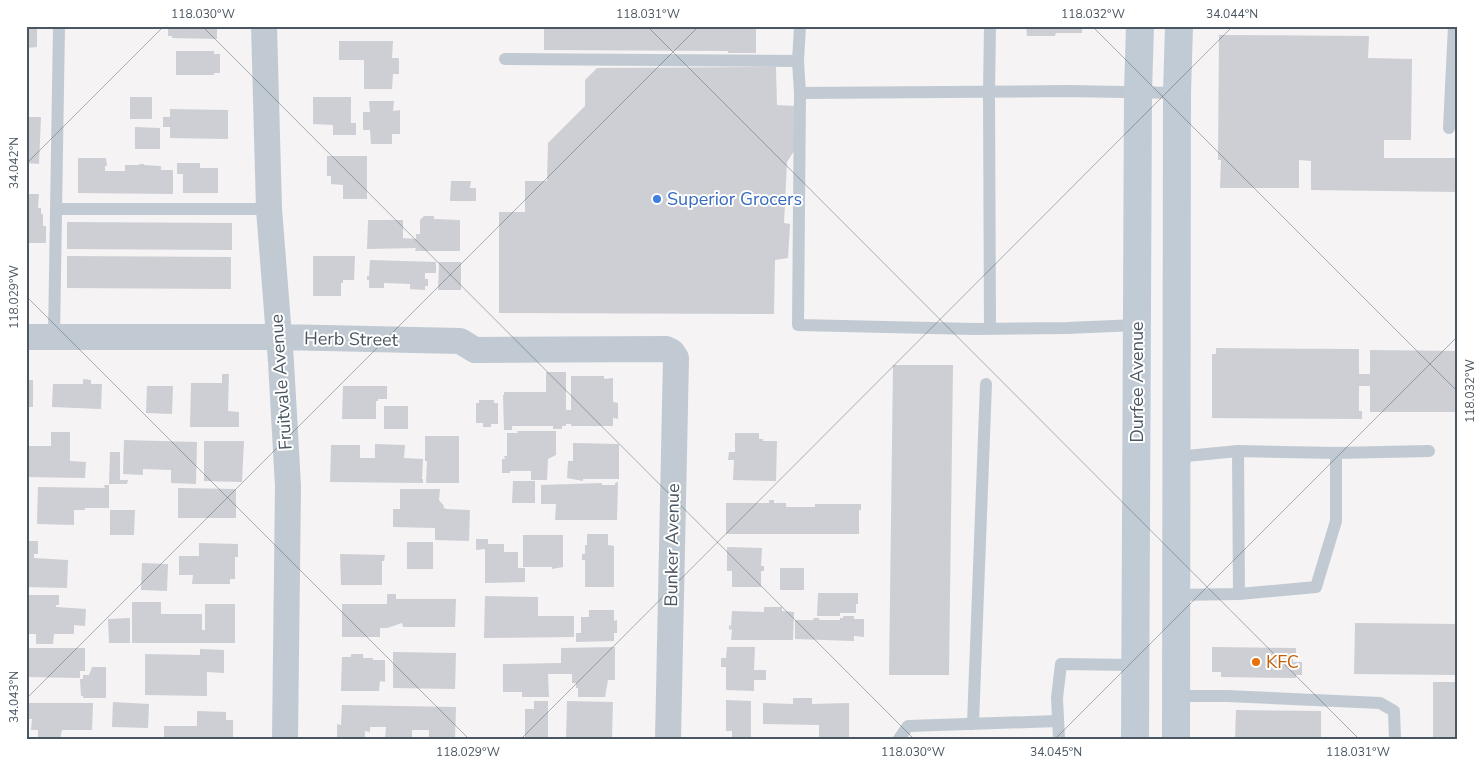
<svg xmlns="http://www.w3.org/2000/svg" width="1484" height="765" font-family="'Nunito Sans',sans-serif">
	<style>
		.building { fill: #cdcfd5 }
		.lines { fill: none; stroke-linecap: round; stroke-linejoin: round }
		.lane { stroke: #c1cad2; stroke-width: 12 }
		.street { stroke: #c1cad2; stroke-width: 26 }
		.secondary { stroke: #c1cbd6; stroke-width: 28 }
		.ticks { fill: none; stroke: #4a5661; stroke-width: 1; stroke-opacity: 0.45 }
		.shop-dot { fill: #3f7fe0; stroke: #fff; stroke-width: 2 }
		.food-dot { fill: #e8710a; stroke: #fff; stroke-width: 2 }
		.labels { text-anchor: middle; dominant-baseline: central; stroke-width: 4; stroke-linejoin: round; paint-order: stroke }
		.shop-label { font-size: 18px; fill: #366cbe; stroke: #fff; text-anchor: start }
		.street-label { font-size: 18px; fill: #4a5661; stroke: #fff }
		.food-label { font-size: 18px; fill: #c56008; stroke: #fff; text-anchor: start }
		.neatline { fill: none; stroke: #4a5661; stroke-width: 2 }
		.ticks-label { font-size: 12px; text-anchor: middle; fill: #4a5661 }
	</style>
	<rect width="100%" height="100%" fill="#f5f3f3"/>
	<!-- building -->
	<path class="building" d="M26,26H37V47L26,48Z
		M168,26H217V39L172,38V36H168Z
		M544,26H756V53H728V51L544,50Z
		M1026,26H1082V33H1056L1055,36H1027Z
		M1219,35L1369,36L1368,58L1412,59L1411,140H1384V158H1458V192L1311,190V161L1299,160V188H1220L1221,160H1218Z
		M339,41H393L392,58H399V74H393L392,89H364V60H339Z
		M176,51H214V54H220V73H214V75H176Z
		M776,67L777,105L796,106L798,145L787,162L784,223L790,224L788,258L775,260L774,314L499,313V212H525V181H547L548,143L585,106V80L597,68Z
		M130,97H152V119H130Z
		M313,97H351V123H356V135H333V125L313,124Z
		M369,101H394L393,111L400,110V134H392V144H371L370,130H363V112H370Z
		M170,109L228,110V139L170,138V127H163V117H170Z
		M26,117H41L39,164L26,163Z
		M135,127L160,128V149H135Z
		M327,156H367V199H343V185L331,184V176H327Z
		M78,158H106L107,166H105V171H125V165H139V164H144V165L161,166V170H173V194L78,193Z
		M177,163H200V168H218V193H183V174H177Z
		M451,181H471L470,188H476V201H450Z
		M26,194H39L38,208H41V214H43V226H46V243H26Z
		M424,216H434V219L460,220V251H415L416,248L367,249L368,220H403V238L416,239V234H420V220Z
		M67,222L232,223V250L67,249Z
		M67,256L231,257V289L67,288Z
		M313,256H355L354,280H343V283H341V296H313Z
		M370,260L436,262V273H425V279H428V286H425V290L410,289V284L384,283V288H369V280H367V276H369Z
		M439,262H461V290H438Z
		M1216,348L1359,349V374H1370V350L1458,351V412H1370V386H1359V411H1362V419L1212,418V354H1216Z
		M893,365H953L949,675H889Z
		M546,372H566V410H571V376H604V379L613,378V402L618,403V419L613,418V426H571V424H566V426H562V429H553V426H512V430H504L503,395H504V392H546Z
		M222,374H229L228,411L239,412V427H190L191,383H222Z
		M83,379L91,380V384H102L101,409L52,407L53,384H83Z
		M26,380H33V407H26Z
		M147,386H173L172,414L146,413Z
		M343,386H387V399H378V401H376V419H342Z
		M479,400H494V403H498V424H491V427H483V423H476V403H479Z
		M384,406H408V429H384Z
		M517,431H556V455L548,459L547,480H531V471H510V473H502V459H505L504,456H507V433H518Z
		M51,432H70V461L86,462L85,478L26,477L27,446H51Z
		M735,433H759V439H763V441H777L776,481L733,480L734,460H728L729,452H735Z
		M425,436H459V483H426L427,461H425Z
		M124,440L197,442L196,484L171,483V470L143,469V475L123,474Z
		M204,441H244L242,482L204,481Z
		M573,443L619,444V479H583V481L567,478L568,461H573Z
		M375,444L405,445L404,458L423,459L422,479H423V483L330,482L331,445H360V458H375Z
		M110,452H120V480H128L127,484H109Z
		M513,481H535V503H512Z
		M618,482L617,520H555L556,504H541V485L602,483V485H615V483Z
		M104,485H109V508H85V510H74V525L37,524L38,487L105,488Z
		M178,488L236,489V518H178Z
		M400,489H440L439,500L444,506L443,507L446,509L470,510L469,541L435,540V528L393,527V509H400Z
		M769,500H774V503H786V507H815V504H861V510H859V534H726V503H769Z
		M110,510H135L134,535H110Z
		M587,534H608V545L614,546V587H585V560H582V554H585V545H587Z
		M523,535H563V567L552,569V567H523Z
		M476,539H488V544H504V552H518V568H525V582L485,583V549L476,550Z
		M26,541H38V554H34V558L68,560L67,588L26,587Z
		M407,542H433V569H407Z
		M199,543L238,544V557H235V579H230V584H192L193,575H179V556H199Z
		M727,547L762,548L761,566H764V571H761V587H732V571H727Z
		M340,554L385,555L384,561H382V585H341Z
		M142,563L168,564L167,591L141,590Z
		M780,568H804V590H780Z
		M818,593H858V604H856V613H840V616H817Z
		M387,594H396V599H456L455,627H403L402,623L387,628H380V637H342V604H387Z
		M26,595H59V605H56V607L86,609L85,626L74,625V634H54L53,644H36V634H26Z
		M485,596L538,597V616H574V637L484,638Z
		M132,602H161V614H202V630H205V604H235V643H132Z
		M764,607H782V611L794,612L793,640H731L732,629L729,630V625L731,626L732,611L764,612Z
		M589,610H614V621L617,620V633H614V641L576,642V633H581V617H589Z
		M843,616H854V619H864V637L854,636V641L795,639V620H813L814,618H819V620H840V618H843Z
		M130,618V643H109L108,619Z
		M1355,623L1458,624V675L1354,674Z
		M615,647V680H608L605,697H578V688H576V683H572V674H548L549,697H522V692H503V664L561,663V648Z
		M727,647H755L754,670H766V680H754V691L726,690V667H721V658H726Z
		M1212,647L1296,648V654H1293V662H1302V675H1296V678L1221,677V672H1212Z
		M26,648H85V671H80V678L28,677Z
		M200,649L224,650V673L207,672V696L145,695V654L200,655Z
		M393,652L456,653L455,689L393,688Z
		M351,654H363V658H373V660H385V682L380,681L379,691H341L342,657H351Z
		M92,667H106V698H83V696H81L80,679H83V675H89Z
		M1433,682H1458V739H1433Z
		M793,698H812V704L849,703V739H819V725L763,724V703L793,704Z
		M726,700L751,701V739H732V731H726Z
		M534,701H548V738L525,737V709H534Z
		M567,701L613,702L612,739H566Z
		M113,702L149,704L148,728L112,727Z
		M26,703H93L92,730H62L60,739H38V730H31L32,719H26Z
		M342,705L456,707L455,739H429V730H412V739H385L386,727H370V732L365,731V739H337V724L341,725Z
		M1236,710L1321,711V739H1235Z
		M197,711L226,712V720H233V739H164V726H197Z"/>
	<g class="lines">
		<!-- lane -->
		<path class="lane" d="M800,26L798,61L800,93L798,325L975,329L1067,328L1137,325
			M505,59L798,61
			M800,93L1069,91L1177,93
			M1449,128L1454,26
			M56,209H269
			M990,329L989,92L990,26
			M54,337L59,26
			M1238,451L1239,594
			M1176,457L1238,451L1336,453L1429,451
			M1175,595L1239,594L1316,587L1336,521V453
			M1176,696H1227L1380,703L1394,711L1395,739
			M973,724L986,384
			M899,739L908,726L1058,721
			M1059,739L1057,698L1061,664L1135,665"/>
		<!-- street -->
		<path class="street" d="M264,26L269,209L281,362L288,486L285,739
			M26,337H279L460,341L475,350L666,349L672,352L676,358L668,739"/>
		<!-- secondary -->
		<path class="secondary" d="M1135,739L1138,92L1140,26
			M1176,739L1177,93L1179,26"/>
	</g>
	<!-- ticks -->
	<path class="ticks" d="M202,26L914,739M647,26L1359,739M1092,26L1458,392M26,164L164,26M26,296L469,739M26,699L699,26M521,739L1233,26M1055,739L1458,336"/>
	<!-- markers -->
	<circle class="shop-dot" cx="657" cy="199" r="5"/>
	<circle class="food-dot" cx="1256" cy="662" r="5"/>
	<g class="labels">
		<!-- shop labels -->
		<g class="shop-label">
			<text x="667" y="199">Superior Grocers</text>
		</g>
		<!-- street labels -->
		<g class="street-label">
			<text transform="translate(351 339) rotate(1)">Herb Street</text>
			<text transform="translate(281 382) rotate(-94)">Fruitvale Avenue</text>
			<text transform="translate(1137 382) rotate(-90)">Durfee Avenue</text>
			<text transform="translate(672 545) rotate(-89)">Bunker Avenue</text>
		</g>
		<!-- food labels -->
		<g class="food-label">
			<text x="1266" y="662">KFC</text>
		</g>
	</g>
	<!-- border -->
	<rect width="1484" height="765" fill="none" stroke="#ffffff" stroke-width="55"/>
	<rect x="28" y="28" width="1428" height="710" class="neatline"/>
	<g class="ticks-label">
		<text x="203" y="18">118.030°W</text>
		<text x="648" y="18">118.031°W</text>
		<text x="1093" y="18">118.032°W</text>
		<text x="1232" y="18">34.044°N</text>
		<text transform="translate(14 163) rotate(-90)" y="4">34.042°N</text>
		<text transform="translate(14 297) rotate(-90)" y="4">118.029°W</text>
		<text transform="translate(1470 391) rotate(-90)" y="4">118.032°W</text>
		<text transform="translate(14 697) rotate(-90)" y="4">34.043°N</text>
		<text x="468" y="756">118.029°W</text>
		<text x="913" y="756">118.030°W</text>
		<text x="1056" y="756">34.045°N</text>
		<text x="1358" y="756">118.031°W</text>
	</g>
</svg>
